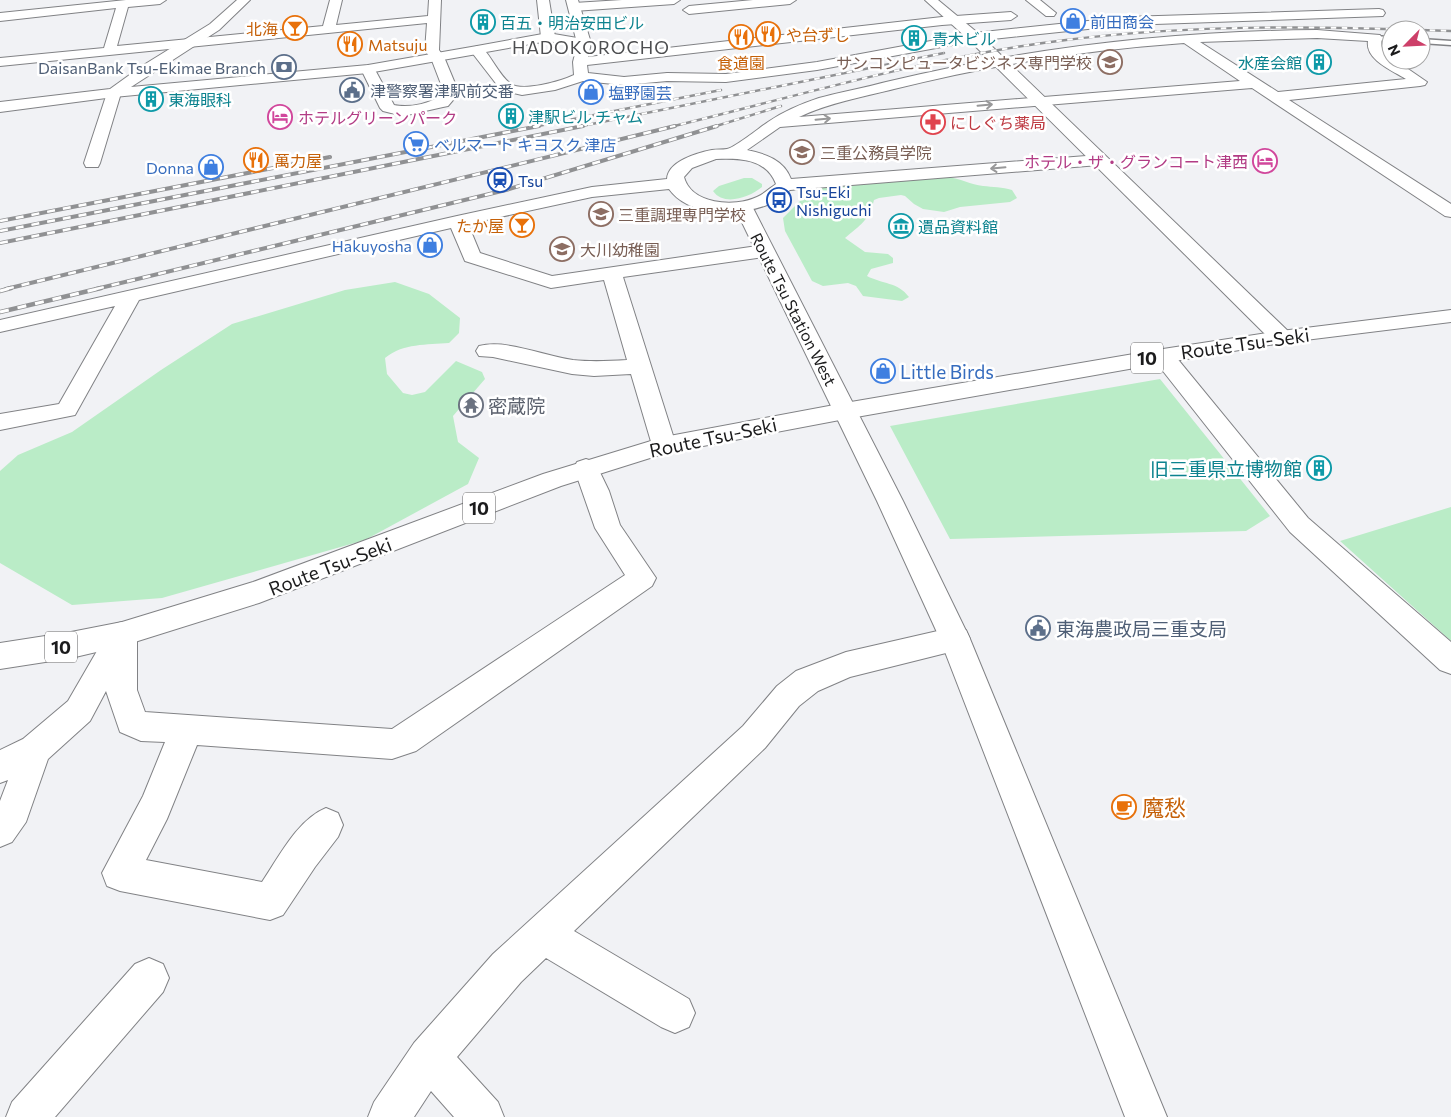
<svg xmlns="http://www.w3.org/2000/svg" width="1451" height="1117" font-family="Commissioner,'Noto Sans JP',sans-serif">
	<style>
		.green { fill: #baecc7 }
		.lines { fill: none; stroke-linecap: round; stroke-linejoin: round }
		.lane-casing { stroke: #818285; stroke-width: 3 }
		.street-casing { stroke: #818285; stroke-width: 2 }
		.secondary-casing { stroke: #818285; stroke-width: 2 }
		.primary-casing { stroke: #818285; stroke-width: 2 }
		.lane { fill: #fff; fill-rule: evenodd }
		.street { fill: #fff; fill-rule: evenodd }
		.secondary { fill: #fff; fill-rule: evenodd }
		.primary { fill: #fff; fill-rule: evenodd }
		.rail-far2-casing { stroke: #909193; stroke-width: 2.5 }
		.rail-far1-casing { stroke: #909193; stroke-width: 4 }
		.rail-casing { stroke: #909193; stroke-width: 4.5 }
		.rail-far2 { stroke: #fff; stroke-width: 2; stroke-dasharray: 5.5; stroke-linecap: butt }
		.rail-far1 { stroke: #fff; stroke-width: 2.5; stroke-dasharray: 8; stroke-linecap: butt }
		.rail { stroke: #fff; stroke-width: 3; stroke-dasharray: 9; stroke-linecap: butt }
		.oneway { stroke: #989899 }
		.labels { text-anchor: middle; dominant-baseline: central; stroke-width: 5; stroke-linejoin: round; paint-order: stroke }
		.far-shop-label { font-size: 16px; fill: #366cbe; stroke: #fff; text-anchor: start }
		.far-culture-label { font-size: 16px; fill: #0d838f; stroke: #fff; text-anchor: start }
		.far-food-label { font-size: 16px; fill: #c56008; stroke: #fff; text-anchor: start }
		.far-education-label { font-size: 16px; fill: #785e54; stroke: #fff; text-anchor: start }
		.far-service-label { font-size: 16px; fill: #4e5e75; stroke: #fff; text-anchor: end }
		.far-hotel-label { font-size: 16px; fill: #b23c85; stroke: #fff; text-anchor: start }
		.far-health-label { font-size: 16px; fill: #be3a42; stroke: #fff; text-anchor: start }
		.far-transit-label { font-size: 16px; fill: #164399; stroke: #fff; text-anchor: start }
		.far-street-label { font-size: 16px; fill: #1b1b1c; stroke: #fff }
		.far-quarter-label { font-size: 18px; letter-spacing: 1px; fill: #4d4e50; stroke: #fff }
		.shield { fill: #fff; stroke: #5f5f60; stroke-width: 1 }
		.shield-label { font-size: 18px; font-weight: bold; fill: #1b1b1c }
		.street-label { font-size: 19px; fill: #1b1b1c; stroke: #fff }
		.shop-label { font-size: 19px; fill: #366cbe; stroke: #fff; text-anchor: start }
		.worship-label { font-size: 19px; fill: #5b616d; stroke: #fff; text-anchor: start }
		.culture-label { font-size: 19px; fill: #0d838f; stroke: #fff; text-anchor: end }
		.service-label { font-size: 19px; fill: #4e5e75; stroke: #fff; text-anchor: start }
		.near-food-label { font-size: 22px; fill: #c56008; stroke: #fff; text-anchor: start }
	</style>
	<rect width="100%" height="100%" fill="#f1f2f5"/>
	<!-- green -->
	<path class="green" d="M947,177C960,178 971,185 983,186C993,187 1002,187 1012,190L1017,198L1010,202L960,207L944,212L923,209L914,204L905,196L901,195L879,198L874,200C869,221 860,225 845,238L865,252L888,254L893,258V263L871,269L867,276C882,284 898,282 909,297L902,301L863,296L856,286L848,283L823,286L812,281L785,231L783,218L812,189Z
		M744,178H752L762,184V187C750,197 724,207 713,191L719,186Z
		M395,282L429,294L460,318L459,333L449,343C427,345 403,343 385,358L387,374L403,393L412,395L425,392L456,361L482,372L485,379L453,416L458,442L479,458L468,484L365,540L162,598L72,605L0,563V471L18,455L72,432L161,370L232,324L345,290Z
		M1160,379L1270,516L1246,531L950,539L890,426Z
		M1451,507V641L1340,541Z"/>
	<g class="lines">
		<defs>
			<path id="lane" d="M1372,36L1391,37V41L1372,40Z
				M1421,39L1451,41V45L1421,43Z"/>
			<path id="street" d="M126,0H166L160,4L128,7L117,46L323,26L330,0H342L336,25L428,16L429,0H441L439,50L444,57L459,93L448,106L443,107L403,116L383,111L380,108L361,69L368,65L373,66L394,105C409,108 434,104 444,92L431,58L425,51L427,23L0,66V58L104,48L116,8L0,21V13Z
				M622,0H680L674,4L574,11L568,7L574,3Z
				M753,0H796L790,4L689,14L683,10L689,6Z
				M1026,0H1040L1056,13L1054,16H1046Z
				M1379,9L1383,10L1385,13L1383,16L1126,25L974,41L817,70L726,82L667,81L624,85L583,81L555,90L522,95L501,90L470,50L477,46L548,33L589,40L591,43L588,57L942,17L1011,12L1017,16L1011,20L942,25L587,65L588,73L624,77L667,73L726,74L817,62L974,33L1126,17ZM548,41L577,46L573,62L574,75C562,81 523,92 511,84C501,77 494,62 486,52Z
				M1317,30L1380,35L1382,38C1380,47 1383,53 1391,58V60H1395L1427,82L1425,85L1420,86L1289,100L1451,204V217L1445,216L1252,88L780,127L747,150C766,154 784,160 791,179L1099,155L1105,157L1107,160L1105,163L1099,165L790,190C783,195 775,202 767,205C738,216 689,217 669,189L592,197L468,224L480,253L552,276L764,245L771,247L774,251L771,255L764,257L623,277L676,445L673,451L664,453L655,451L652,445L631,374L594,376L572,374L493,357L479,356L476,351L479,346C507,339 544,356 573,360C592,362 609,361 627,360L604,280L551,288L465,261L451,228L139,300L75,415L0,430V414L59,404L115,306L0,332V320L457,216L592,187L667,179C668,161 697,153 712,150C717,149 722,150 727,149C736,147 759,128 768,122C784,111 801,104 819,98C841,92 864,88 886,82C1027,48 1172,31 1317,30ZM1317,38L1368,41C1365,60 1393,71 1406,79L1278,92L1200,42ZM1184,43L1240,81L799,117C829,103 862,97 894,89C989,65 1086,50 1184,43ZM716,159C739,158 766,158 776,184C770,188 764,194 757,197C734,208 691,204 684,177L692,168Z
				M114,89L119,90L121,93L100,163L98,167H86L84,163L107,93L109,90Z
				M1163,349L1171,351L1308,518L1451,642V674L1440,670L1290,532L1155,361L1152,356L1155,351Z
				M586,459L595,462L609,491L620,525L656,578L652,586L416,751L392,759L197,745L167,819L146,860L262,882C279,857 297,820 326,808L338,813L343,825L338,837L315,867L283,915L270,920L120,891L107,886L102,873L143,796L165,742L141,741L120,732L106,691L90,721L48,759L26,822L12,842L0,847V801L8,780L0,783V750L23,739L68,701L112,625L122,622L132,625L137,634V690L145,712L392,729L625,575L595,528L574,468L577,462Z
				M955,627L966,630L970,639L966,648L850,677L818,691L799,706L765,748L574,931L689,999L695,1013L689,1027L675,1033L661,1027L546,958L521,982L457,1057L498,1102L504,1117H454L431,1091L414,1117H368L374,1102L414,1043L493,954L743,726L777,686L796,671L846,652Z
				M149,958L163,964L169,978L163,992L55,1117H6L12,1102L135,964Z"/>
			<path id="secondary" d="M237,0H250L219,30L131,87L368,65L477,46L484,50L477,54L368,73L114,97L0,112V102L110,89L142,66L210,24Z
				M925,0H938L979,34L1289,332L1292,337L1289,342L1281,343L1273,342L969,40Z
				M744,203L750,204L753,208L903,501L970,639L1167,1117H1125L940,639L877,501L735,208L738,204Z"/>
			<path id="primary" d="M537,0H549L555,37L553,40L548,41L541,37Z
				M566,0H578L591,43L589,46H579L577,43Z
				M1451,310V322L1281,343L1163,363L845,419L666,453L561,486L259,603L122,646L71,658L0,669V643L71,632L122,622L253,582L543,474L664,437L845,403L1163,349L1281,331Z"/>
		</defs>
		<!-- lane casing -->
		<use href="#lane" class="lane-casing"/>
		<!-- street casing -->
		<use href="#street" class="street-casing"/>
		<!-- secondary casing -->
		<use href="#secondary" class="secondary-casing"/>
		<!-- primary casing -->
		<use href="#primary" class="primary-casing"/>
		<!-- lane -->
		<use href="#lane" class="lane"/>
		<!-- street -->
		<use href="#street" class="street"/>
		<!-- secondary -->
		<use href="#secondary" class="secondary"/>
		<!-- primary -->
		<use href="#primary" class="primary"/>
		<defs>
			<path id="rail-far2" d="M533,127L721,90
				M577,127L944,53
				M670,127C801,95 932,56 1066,40C1194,24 1322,26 1451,31
				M713,127L781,106"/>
			<path id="rail-far1" d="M0,221L330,157
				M0,231L539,126
				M0,243L583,126
				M6,289L675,126
				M96,289L506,190L717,126"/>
			<path id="rail" d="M0,291L11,288
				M0,312L101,288"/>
		</defs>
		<!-- rail-far2 casing -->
		<use href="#rail-far2" class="rail-far2-casing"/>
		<!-- rail-far1 casing -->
		<use href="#rail-far1" class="rail-far1-casing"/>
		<!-- rail casing -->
		<use href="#rail" class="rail-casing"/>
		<!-- rail-far2 -->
		<use href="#rail-far2" class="rail-far2"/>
		<!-- rail-far1 -->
		<use href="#rail-far1" class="rail-far1"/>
		<!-- rail -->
		<use href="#rail" class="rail"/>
	</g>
	<!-- one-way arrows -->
	<defs><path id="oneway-shaft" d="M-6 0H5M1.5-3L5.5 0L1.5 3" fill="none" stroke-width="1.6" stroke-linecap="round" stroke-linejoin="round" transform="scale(1.25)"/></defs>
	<g class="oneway">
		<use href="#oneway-shaft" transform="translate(985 105) rotate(-5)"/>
		<use href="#oneway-shaft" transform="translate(823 119) rotate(-5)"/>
		<use href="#oneway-shaft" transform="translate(998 168) rotate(175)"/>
	</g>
	<!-- icons -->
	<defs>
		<symbol id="shop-ring" viewBox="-11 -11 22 22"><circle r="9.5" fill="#fff" stroke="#3f7fe0" stroke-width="1.5"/><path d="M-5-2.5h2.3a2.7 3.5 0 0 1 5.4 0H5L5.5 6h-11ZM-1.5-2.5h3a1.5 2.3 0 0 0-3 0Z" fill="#3f7fe0"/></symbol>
		<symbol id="building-ring" viewBox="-11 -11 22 22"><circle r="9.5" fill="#fff" stroke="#0f9aa8" stroke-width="1.5"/><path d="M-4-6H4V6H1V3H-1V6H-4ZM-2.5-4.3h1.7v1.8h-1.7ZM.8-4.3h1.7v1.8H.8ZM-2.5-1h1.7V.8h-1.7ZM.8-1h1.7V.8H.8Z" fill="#0f9aa8"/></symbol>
		<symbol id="bar-ring" viewBox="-11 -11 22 22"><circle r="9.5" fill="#fff" stroke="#e8710a" stroke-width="1.5"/><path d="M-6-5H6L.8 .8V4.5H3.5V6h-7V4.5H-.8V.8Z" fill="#e8710a"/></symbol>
		<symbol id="restaurant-ring" viewBox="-11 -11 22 22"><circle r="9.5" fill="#fff" stroke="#e8710a" stroke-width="1.5"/><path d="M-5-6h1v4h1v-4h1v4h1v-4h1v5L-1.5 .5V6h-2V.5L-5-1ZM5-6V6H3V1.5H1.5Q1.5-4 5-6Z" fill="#e8710a"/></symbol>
		<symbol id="school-ring" viewBox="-11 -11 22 22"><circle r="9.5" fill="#fff" stroke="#8d6e63" stroke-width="1.5"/><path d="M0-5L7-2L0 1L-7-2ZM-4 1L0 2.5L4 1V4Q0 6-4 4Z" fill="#8d6e63"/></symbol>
		<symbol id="bank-ring" viewBox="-11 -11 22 22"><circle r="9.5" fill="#fff" stroke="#5c6f8a" stroke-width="1.5"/><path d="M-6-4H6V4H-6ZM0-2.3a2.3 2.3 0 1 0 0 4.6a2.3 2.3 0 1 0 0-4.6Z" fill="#5c6f8a"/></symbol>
		<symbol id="civic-ring" viewBox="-11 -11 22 22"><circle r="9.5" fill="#fff" stroke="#5c6f8a" stroke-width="1.5"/><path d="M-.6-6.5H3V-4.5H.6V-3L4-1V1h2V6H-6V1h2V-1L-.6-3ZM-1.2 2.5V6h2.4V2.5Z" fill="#5c6f8a"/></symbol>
		<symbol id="hotel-ring" viewBox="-11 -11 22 22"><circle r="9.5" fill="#fff" stroke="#d1479c" stroke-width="1.5"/><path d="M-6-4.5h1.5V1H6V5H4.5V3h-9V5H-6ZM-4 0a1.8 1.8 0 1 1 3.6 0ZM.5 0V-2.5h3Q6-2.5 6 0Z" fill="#d1479c"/></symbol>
		<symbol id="pharmacy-ring" viewBox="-11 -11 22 22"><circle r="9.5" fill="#fff" stroke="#e0444e" stroke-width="1.5"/><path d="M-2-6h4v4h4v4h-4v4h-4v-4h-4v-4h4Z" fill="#e0444e"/></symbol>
		<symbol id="supermarket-ring" viewBox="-11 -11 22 22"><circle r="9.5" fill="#fff" stroke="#3f7fe0" stroke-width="1.5"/><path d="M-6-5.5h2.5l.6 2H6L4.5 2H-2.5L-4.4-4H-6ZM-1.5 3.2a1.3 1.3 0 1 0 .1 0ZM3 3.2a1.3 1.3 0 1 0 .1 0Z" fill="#3f7fe0"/></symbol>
		<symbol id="station-ring" viewBox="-11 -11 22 22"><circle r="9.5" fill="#fff" stroke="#1a4fb4" stroke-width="1.5"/><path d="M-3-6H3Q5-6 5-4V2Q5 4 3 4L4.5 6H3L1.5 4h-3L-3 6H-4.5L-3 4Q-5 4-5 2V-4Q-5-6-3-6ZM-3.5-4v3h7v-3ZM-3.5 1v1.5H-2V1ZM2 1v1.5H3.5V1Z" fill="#1a4fb4"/></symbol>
		<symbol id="bus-ring" viewBox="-11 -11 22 22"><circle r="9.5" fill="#fff" stroke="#1a4fb4" stroke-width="1.5"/><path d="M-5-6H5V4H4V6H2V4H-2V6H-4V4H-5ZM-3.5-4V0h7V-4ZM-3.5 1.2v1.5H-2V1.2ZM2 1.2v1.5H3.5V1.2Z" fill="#1a4fb4"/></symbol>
		<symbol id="university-ring" viewBox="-11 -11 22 22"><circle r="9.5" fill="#fff" stroke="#8d6e63" stroke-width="1.5"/><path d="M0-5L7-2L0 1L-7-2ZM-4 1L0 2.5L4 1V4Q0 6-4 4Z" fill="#8d6e63"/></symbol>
		<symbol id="museum-ring" viewBox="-11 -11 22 22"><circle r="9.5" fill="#fff" stroke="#0f9aa8" stroke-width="1.5"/><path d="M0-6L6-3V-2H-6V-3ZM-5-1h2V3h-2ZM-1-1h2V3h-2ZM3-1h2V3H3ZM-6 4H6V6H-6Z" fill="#0f9aa8"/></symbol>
		<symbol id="temple-ring" viewBox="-11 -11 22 22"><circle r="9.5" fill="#fff" stroke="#6b7280" stroke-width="1.5"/><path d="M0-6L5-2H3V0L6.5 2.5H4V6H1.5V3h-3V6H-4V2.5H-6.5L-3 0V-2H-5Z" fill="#6b7280"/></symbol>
		<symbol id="cafe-ring" viewBox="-11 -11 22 22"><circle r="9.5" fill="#fff" stroke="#e8710a" stroke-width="1.5"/><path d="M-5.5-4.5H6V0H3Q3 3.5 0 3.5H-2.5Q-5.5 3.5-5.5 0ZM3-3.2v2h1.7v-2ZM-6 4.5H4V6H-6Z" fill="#e8710a"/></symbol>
	</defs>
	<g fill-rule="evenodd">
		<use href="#shop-ring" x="1059" y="7" width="28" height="28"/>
		<use href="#building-ring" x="469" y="8" width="28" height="28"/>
		<use href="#bar-ring" x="281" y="14" width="28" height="28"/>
		<use href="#restaurant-ring" x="754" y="20" width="28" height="28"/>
		<use href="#restaurant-ring" x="727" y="23" width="28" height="28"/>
		<use href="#building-ring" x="900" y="24" width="28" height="28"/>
		<use href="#restaurant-ring" x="336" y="30" width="28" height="28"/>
		<use href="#school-ring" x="1096" y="48" width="28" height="28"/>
		<use href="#building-ring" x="1305" y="48" width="28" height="28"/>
		<use href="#bank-ring" x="270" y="53" width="28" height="28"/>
		<use href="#civic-ring" x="338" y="76" width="28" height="28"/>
		<use href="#shop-ring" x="577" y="78" width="28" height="28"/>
		<use href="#building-ring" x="137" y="85" width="28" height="28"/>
		<use href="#building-ring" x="497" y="102" width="28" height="28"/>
		<use href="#hotel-ring" x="266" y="103" width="28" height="28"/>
		<use href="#pharmacy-ring" x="919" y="108" width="28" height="28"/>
		<use href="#supermarket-ring" x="402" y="130" width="28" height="28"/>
		<use href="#school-ring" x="788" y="138" width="28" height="28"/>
		<use href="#restaurant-ring" x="242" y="146" width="28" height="28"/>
		<use href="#hotel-ring" x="1251" y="147" width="28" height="28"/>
		<use href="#shop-ring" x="197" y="153" width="28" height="28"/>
		<use href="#station-ring" x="486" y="166" width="28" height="28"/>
		<use href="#bus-ring" x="765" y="186" width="28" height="28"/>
		<use href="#university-ring" x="587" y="200" width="28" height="28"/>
		<use href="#bar-ring" x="508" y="211" width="28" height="28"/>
		<use href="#museum-ring" x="887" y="212" width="28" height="28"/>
		<use href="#shop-ring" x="416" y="231" width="28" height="28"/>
		<use href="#school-ring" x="548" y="235" width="28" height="28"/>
		<use href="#shop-ring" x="869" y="357" width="28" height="28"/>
		<use href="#temple-ring" x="457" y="391" width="28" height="28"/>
		<use href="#building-ring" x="1305" y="454" width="28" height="28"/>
		<use href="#civic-ring" x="1024" y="614" width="28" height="28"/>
		<use href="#cafe-ring" x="1110" y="793" width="28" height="28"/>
	</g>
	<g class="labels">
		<!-- far-shop labels -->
		<g class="far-shop-label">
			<text x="1090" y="21">前田商会</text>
			<text x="608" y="92">塩野園芸</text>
			<text x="434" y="144">ベルマート キヨスク 津店</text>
			<text x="194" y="167" text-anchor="end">Donna</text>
			<text x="412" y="245" text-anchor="end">Hakuyosha</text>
		</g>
		<!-- far-culture labels -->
		<g class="far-culture-label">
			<text x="500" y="22">百五・明治安田ビル</text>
			<text x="932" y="38">青木ビル</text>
			<text x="1302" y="62" text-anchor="end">水産会館</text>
			<text x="168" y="99">東海眼科</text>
			<text x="528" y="116">津駅ビル チャム</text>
			<text x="918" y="226">遺品資料館</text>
		</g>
		<!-- far-food labels -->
		<g class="far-food-label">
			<text x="278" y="28" text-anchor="end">北海</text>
			<text x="786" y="34">や台ずし</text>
			<text x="368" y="44">Matsuju</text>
			<text x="741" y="62" text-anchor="middle">食道園</text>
			<text x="274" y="160">萬力屋</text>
			<text x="504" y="225" text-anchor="end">たか屋</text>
		</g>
		<!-- far-education labels -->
		<g class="far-education-label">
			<text x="1092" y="62" text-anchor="end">サンコンピュータビジネス専門学校</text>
			<text x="820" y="152">三重公務員学院</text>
			<text x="618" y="214">三重調理専門学校</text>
			<text x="580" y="249">大川幼稚園</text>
		</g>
		<!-- far-service labels -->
		<g class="far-service-label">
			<text x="266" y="67">DaisanBank Tsu-Ekimae Branch</text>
			<text x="370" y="90" text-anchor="start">津警察署津駅前交番</text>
		</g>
		<!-- far-hotel labels -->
		<g class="far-hotel-label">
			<text x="298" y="117">ホテルグリーンパーク</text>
			<text x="1248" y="161" text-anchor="end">ホテル・ザ・グランコート津西</text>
		</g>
		<!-- far-health labels -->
		<g class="far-health-label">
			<text x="950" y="122">にしぐち薬局</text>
		</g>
		<!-- far-transit labels -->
		<g class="far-transit-label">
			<text x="518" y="180">Tsu</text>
			<text x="796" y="191">Tsu-Eki<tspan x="796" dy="18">Nishiguchi</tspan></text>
		</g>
		<!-- far-street labels -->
		<g class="far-street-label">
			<text transform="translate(794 309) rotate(63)">Route Tsu Station West</text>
		</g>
		<!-- far-quarter labels -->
		<g class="far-quarter-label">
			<text x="591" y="47">HADOKOROCHO</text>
		</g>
		<!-- shield labels -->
		<g class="shield">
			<rect x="1131" y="342.5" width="32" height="31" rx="4"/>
			<rect x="463" y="492.5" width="32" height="31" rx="4"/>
			<rect x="45" y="631.5" width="32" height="31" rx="4"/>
		</g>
		<g class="shield-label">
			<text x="1147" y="358">10</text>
			<text x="479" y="508">10</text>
			<text x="61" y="647">10</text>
		</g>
		<!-- street labels -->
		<g class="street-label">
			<text transform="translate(1245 343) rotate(-8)">Route Tsu-Seki</text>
			<text transform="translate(713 437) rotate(-12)">Route Tsu-Seki</text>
			<text transform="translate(330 566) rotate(-21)">Route Tsu-Seki</text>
		</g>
		<!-- shop labels -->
		<g class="shop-label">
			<text x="900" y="371">Little Birds</text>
		</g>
		<!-- worship labels -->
		<g class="worship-label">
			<text x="488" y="405">密蔵院</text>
		</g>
		<!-- culture labels -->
		<g class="culture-label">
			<text x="1302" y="468">旧三重県立博物館</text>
		</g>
		<!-- service labels -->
		<g class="service-label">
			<text x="1056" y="628">東海農政局三重支局</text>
		</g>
		<!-- near-food labels -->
		<g class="near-food-label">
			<text x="1142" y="807">魔愁</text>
		</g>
	</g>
	<!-- north arrow -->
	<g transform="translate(1406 45) rotate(246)"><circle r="24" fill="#ffffff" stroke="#a4a4a4"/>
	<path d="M0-4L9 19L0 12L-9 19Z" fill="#cd3f69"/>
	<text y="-8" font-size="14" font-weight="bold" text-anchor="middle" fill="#1b1b1c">N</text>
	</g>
</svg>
